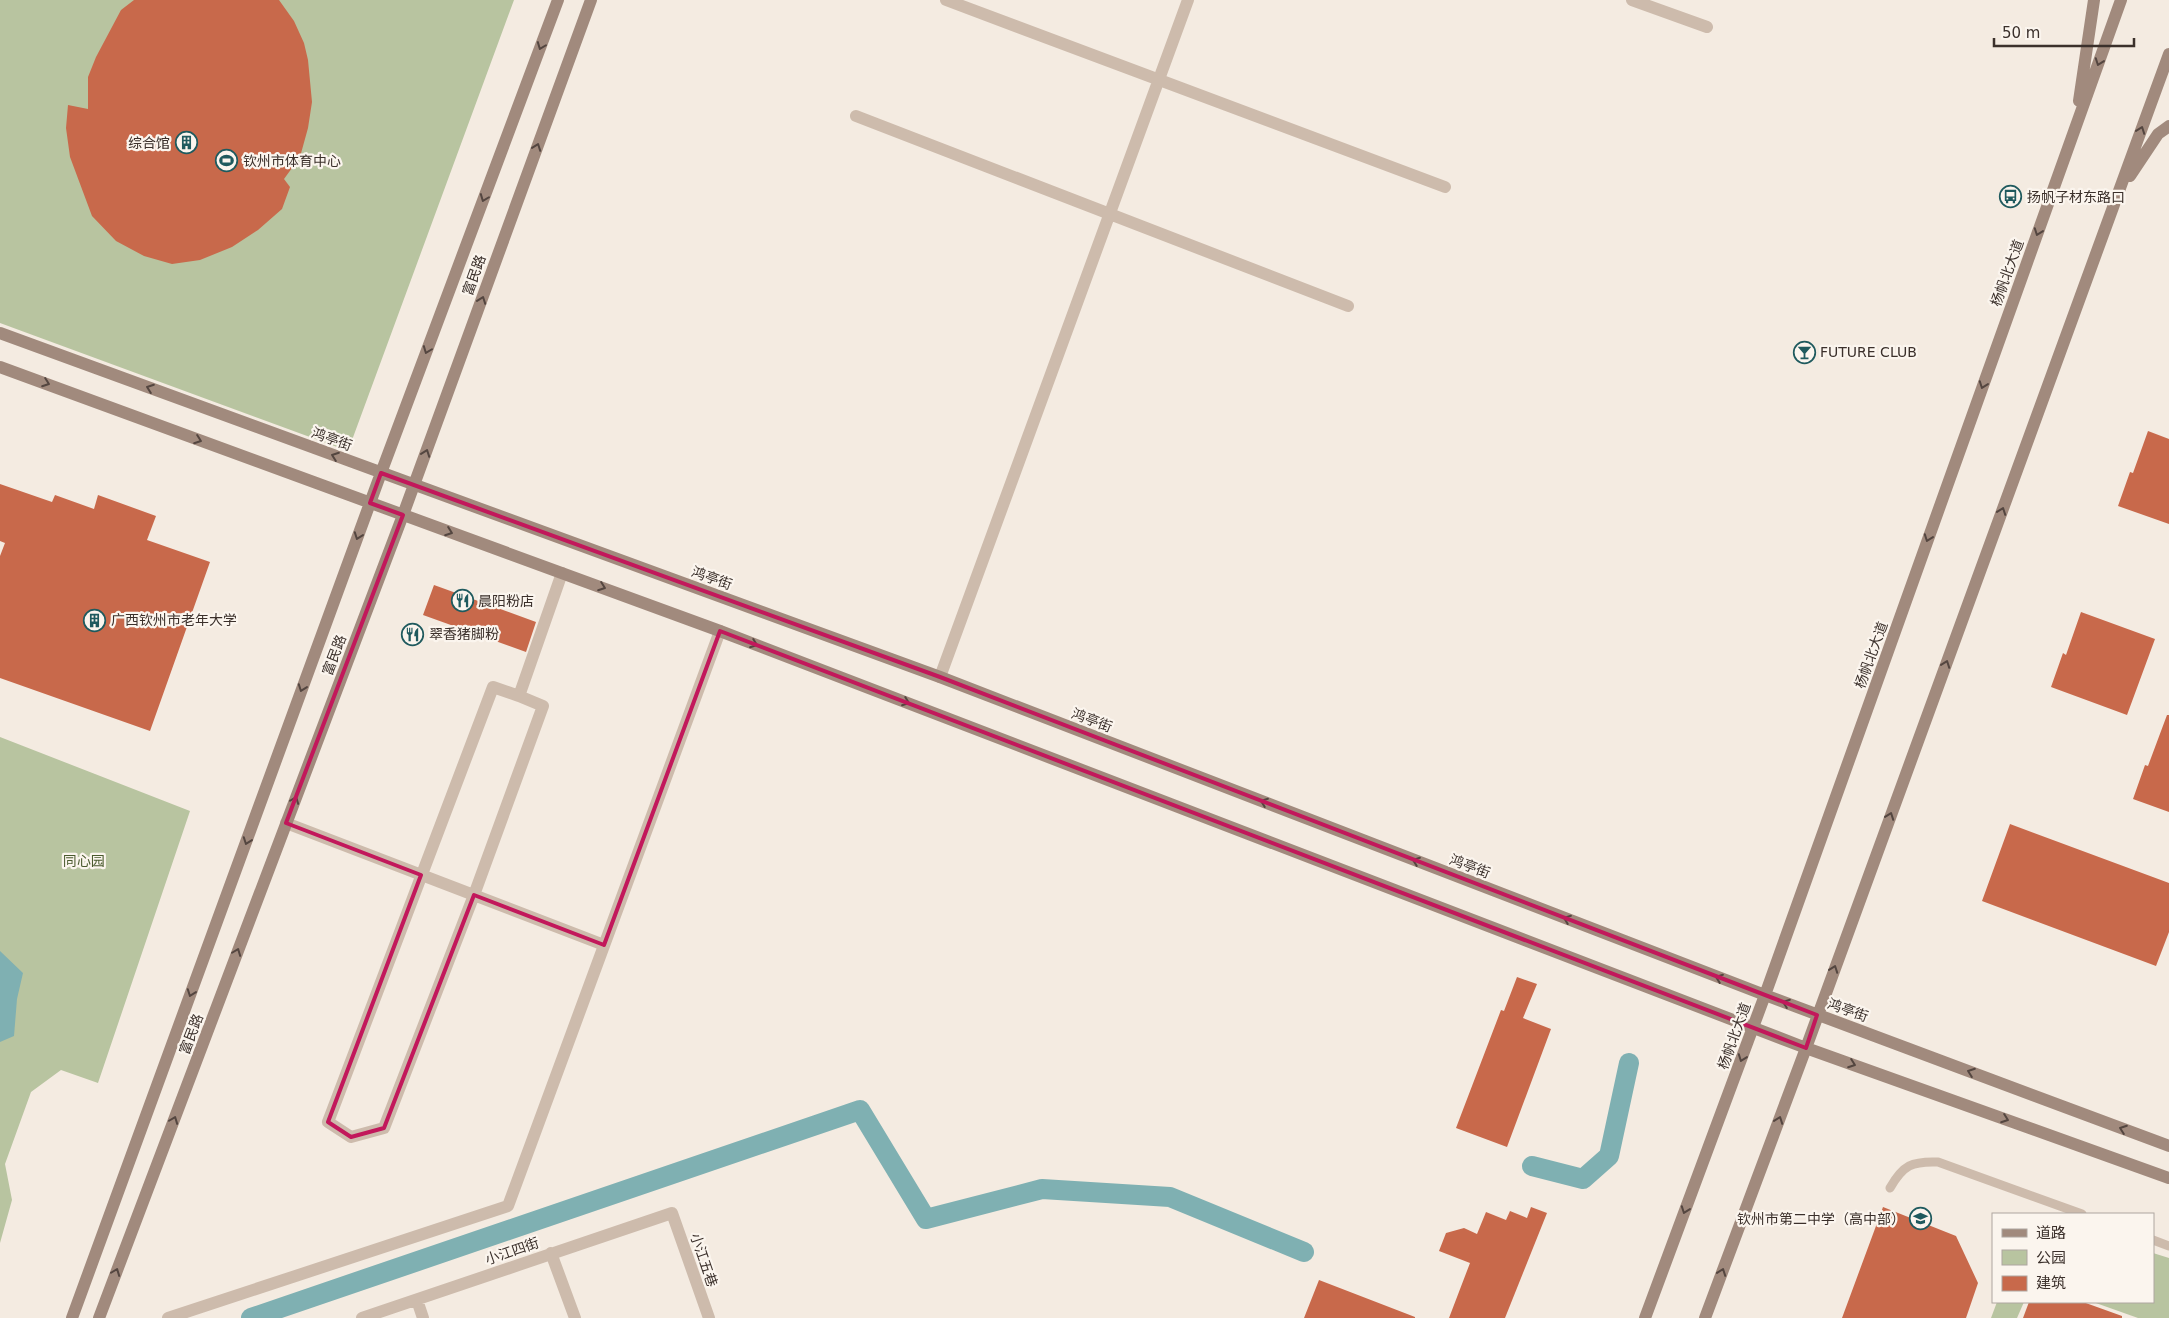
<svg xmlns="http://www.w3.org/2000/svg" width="2169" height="1318" font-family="'DejaVu Sans','Noto Sans SC',sans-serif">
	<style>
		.green { fill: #b8c4a0 }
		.water { fill: #7fb0b2 }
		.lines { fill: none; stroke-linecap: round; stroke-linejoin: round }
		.canal { stroke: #7fb0b2; stroke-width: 20 }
		.building { fill: #c8694b }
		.lane { stroke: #cdbbac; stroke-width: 9 }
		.street { stroke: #cdbbac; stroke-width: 12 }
		.secondary { stroke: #a18a7d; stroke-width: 12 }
		.oneway { stroke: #544640 }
		.marked { fill: none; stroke: #c2185b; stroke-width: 4; stroke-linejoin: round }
		.labels { text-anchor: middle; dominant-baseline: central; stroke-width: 4.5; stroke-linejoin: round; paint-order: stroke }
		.poi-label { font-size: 14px; fill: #3b302b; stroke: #fbf5ee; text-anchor: start }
		.street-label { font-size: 14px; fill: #3b302b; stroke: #fbf5ee }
		.park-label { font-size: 14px; fill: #4a5a2e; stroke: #fbf5ee }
	</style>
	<rect width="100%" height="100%" fill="#f4ebe1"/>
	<!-- green -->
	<path class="green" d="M0,0H514L348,451L0,323Z
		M0,737L190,811L98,1083L61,1070L31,1092L5,1164L12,1200L0,1243Z
		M2153,1253L2169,1258V1318H2138L2093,1302H2153Z
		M1997,1302H2024L2017,1318H1991Z"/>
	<!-- water -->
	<path class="water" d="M0,951L23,973L17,999L14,1036L0,1042Z"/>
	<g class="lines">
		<!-- canal -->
		<path class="canal" d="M1532,1166L1583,1179L1609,1156L1629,1063
			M251,1318L860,1110L926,1219L1042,1189L1170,1197L1304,1252"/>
	</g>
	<!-- building -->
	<path class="building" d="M134,0H279L294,21L304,43L308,60L312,102L308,128L300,157L284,179L290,187L282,209L258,230L232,247L200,260L172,264L144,256L116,241L92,216L70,157L66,128L68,105L88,109V77L96,57L121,10Z
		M2148,431L2169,439V524L2118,506L2130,472L2133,473Z
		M0,484L52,502L55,495L94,509L98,495L156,516L147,540L210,562L150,731L0,678V556L5,543L0,541Z
		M434,585L536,622L526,652L423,615Z
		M2081,612L2155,639L2127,715L2051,687L2063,653L2066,655Z
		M2167,715H2169V812L2133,799L2145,765L2148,766Z
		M2010,824L2169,883V932L2156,966L1982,901Z
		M1517,977L1537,984L1523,1018L1551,1029L1507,1147L1456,1128L1501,1010L1504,1011Z
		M1531,1207L1547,1213L1505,1318H1449L1470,1263L1439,1251L1446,1233L1464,1228L1477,1234L1486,1212L1506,1220L1510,1211L1527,1218Z
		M1883,1207L1956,1236L1978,1283L1966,1318H1842Z
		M1319,1280L1415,1317V1318H1304Z
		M2029,1302H2083L2122,1316V1318H2023Z"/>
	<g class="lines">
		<!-- lane -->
		<path class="lane" d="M1890,1188C1903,1165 1912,1161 1938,1162L2082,1214
			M2153,1240L2169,1246"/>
		<!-- street -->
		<path class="street" d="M946,0L1445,187
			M1632,0L1707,27
			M856,116L1348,306
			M940,677L1188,0
			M519,696L543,706L474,895L384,1128L351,1137L328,1122L493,687L519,696L562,573
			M286,823L604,945
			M551,1253L575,1318
			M417,1300L423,1318
			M168,1318L508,1206L720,631
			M362,1318L672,1213L709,1318"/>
		<!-- secondary -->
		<path class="secondary" d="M2079,101L2094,0
			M2130,176L2158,134L2169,126
			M0,333L940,677L1765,995L2169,1146
			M0,367L720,631L1806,1048L2169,1178
			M72,1318L381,473L558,0
			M99,1318L403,515L591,0
			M1645,1318L1765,995L2121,0
			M1705,1318L1806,1048L2169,54"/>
	</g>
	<!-- one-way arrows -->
	<defs><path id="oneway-chevron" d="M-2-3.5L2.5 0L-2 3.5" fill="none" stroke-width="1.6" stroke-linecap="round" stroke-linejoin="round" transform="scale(1.25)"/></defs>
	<g class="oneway">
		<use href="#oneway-chevron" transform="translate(541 46) rotate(111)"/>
		<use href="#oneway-chevron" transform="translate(2099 62) rotate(110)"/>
		<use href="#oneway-chevron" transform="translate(2141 130) rotate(-70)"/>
		<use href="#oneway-chevron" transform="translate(537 147) rotate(-70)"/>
		<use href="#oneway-chevron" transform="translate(484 198) rotate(111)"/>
		<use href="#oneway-chevron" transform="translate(2038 232) rotate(110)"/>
		<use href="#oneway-chevron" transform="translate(482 300) rotate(-70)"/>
		<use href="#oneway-chevron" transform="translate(427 350) rotate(111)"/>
		<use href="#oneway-chevron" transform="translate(46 383) rotate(20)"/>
		<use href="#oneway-chevron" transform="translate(1983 385) rotate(110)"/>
		<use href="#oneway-chevron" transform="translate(150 388) rotate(-160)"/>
		<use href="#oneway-chevron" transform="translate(198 440) rotate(20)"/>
		<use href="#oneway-chevron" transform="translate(426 453) rotate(-70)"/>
		<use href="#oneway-chevron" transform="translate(335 456) rotate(-160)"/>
		<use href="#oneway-chevron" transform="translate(2002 511) rotate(-70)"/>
		<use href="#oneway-chevron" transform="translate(449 532) rotate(20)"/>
		<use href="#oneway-chevron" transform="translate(358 536) rotate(110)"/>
		<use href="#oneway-chevron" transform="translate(1928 538) rotate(110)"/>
		<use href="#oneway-chevron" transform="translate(602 587) rotate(20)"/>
		<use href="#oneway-chevron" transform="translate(754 644) rotate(21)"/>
		<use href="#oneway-chevron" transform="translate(1946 664) rotate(-70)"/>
		<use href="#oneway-chevron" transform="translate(302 688) rotate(110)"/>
		<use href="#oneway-chevron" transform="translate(906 702) rotate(21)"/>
		<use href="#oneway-chevron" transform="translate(295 800) rotate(-69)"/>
		<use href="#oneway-chevron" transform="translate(1264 802) rotate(-159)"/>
		<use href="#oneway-chevron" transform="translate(1890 816) rotate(-70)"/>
		<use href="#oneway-chevron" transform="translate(247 841) rotate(110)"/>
		<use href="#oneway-chevron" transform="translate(1416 861) rotate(-159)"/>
		<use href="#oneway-chevron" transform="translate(1567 919) rotate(-159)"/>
		<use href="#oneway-chevron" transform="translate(237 952) rotate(-69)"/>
		<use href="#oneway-chevron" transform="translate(1834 969) rotate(-70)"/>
		<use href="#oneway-chevron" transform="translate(1719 978) rotate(-159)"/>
		<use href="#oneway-chevron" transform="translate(191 993) rotate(110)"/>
		<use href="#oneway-chevron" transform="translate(1786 1003) rotate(-160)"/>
		<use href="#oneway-chevron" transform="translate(1742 1058) rotate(110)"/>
		<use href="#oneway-chevron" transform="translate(1852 1064) rotate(20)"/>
		<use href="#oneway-chevron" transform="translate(1971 1072) rotate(-160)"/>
		<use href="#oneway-chevron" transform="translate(2005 1119) rotate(20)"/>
		<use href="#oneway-chevron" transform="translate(174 1120) rotate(-69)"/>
		<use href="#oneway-chevron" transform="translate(1779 1120) rotate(-70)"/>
		<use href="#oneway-chevron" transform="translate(2123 1129) rotate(-160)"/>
		<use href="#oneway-chevron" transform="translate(1685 1210) rotate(110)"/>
		<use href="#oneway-chevron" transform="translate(116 1272) rotate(-69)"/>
		<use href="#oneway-chevron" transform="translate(1722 1272) rotate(-70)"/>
	</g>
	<!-- marked area -->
	<path class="marked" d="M381,473L940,677L1817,1015L1806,1048L720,631L604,945L474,895L384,1128L351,1137L328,1122L421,875L286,823L403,515L370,503Z"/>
	<!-- icons -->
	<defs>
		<symbol id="building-ring" viewBox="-11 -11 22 22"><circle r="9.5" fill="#fbf5ee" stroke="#1f5a5e" stroke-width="1.5"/><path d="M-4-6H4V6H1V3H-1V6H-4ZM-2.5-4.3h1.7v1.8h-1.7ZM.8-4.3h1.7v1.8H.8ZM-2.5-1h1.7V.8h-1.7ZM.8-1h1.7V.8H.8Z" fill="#1f5a5e"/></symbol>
		<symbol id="stadium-ring" viewBox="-11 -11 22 22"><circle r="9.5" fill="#fbf5ee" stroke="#1f5a5e" stroke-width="1.5"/><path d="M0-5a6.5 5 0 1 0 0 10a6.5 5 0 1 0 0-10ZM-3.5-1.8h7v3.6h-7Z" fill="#1f5a5e"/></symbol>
		<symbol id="bus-ring" viewBox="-11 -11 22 22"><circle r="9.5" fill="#fbf5ee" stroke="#1f5a5e" stroke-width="1.5"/><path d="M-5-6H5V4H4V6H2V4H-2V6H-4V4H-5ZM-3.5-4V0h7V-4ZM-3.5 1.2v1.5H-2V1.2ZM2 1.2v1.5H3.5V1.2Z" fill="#1f5a5e"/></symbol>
		<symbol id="bar-ring" viewBox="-11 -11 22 22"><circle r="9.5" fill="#fbf5ee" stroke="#1f5a5e" stroke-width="1.5"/><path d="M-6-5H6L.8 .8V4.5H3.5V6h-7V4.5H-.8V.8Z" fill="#1f5a5e"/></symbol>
		<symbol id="restaurant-ring" viewBox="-11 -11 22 22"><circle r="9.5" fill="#fbf5ee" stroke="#1f5a5e" stroke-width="1.5"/><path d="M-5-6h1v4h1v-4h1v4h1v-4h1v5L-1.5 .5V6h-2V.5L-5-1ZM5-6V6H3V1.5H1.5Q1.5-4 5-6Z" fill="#1f5a5e"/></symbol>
		<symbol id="school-ring" viewBox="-11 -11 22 22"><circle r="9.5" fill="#fbf5ee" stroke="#1f5a5e" stroke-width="1.5"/><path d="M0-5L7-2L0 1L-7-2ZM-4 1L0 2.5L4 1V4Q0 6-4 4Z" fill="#1f5a5e"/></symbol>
	</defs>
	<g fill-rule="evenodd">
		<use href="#building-ring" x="174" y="130" width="25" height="25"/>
		<use href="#stadium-ring" x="214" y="148" width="25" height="25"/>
		<use href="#bus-ring" x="1998" y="184" width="25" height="25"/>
		<use href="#bar-ring" x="1792" y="340" width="25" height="25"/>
		<use href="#restaurant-ring" x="450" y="588" width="25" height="25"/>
		<use href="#building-ring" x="82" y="608" width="25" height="25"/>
		<use href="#restaurant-ring" x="400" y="622" width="25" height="25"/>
		<use href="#school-ring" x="1908" y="1206" width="25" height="25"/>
	</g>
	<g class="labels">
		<!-- poi labels -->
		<g class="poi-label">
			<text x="170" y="143" text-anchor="end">综合馆</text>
			<text x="243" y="161">钦州市体育中心</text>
			<text x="2027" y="197">扬帆子材东路口</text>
			<text x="1820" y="352">FUTURE CLUB</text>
			<text x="478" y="601">晨阳粉店</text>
			<text x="111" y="620">广西钦州市老年大学</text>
			<text x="429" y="634">翠香猪脚粉</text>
			<text x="1905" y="1219" text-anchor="end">钦州市第二中学（高中部）</text>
		</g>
		<!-- street labels -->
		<g class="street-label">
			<text transform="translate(2007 273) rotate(-70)">杨帆北大道</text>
			<text transform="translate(474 275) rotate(-70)">富民路</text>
			<text transform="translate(332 439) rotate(20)">鸿亭街</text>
			<text transform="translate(712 578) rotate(20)">鸿亭街</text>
			<text transform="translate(334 655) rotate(-69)">富民路</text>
			<text transform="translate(1871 655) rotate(-70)">杨帆北大道</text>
			<text transform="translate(1092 720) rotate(21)">鸿亭街</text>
			<text transform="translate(1470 866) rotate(21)">鸿亭街</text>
			<text transform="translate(1848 1010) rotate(20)">鸿亭街</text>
			<text transform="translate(191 1034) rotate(-69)">富民路</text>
			<text transform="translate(1734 1036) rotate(-70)">杨帆北大道</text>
			<text transform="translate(512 1251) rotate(-19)">小江四街</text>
			<text transform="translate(704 1260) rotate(71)">小江五巷</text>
		</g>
		<!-- park labels -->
		<g class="park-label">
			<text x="84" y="861">同心园</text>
		</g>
	</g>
	<!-- legend -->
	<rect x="1992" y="1213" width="162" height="90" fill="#fbf5ee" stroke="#aea6a0"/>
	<rect x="2002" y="1229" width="25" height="8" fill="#a18a7d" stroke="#aea6a0"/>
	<text x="2036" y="1238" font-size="15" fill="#3b302b">道路</text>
	<rect x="2002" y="1250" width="25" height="15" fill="#b8c4a0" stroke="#aea6a0"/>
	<text x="2036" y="1263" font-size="15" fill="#3b302b">公园</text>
	<rect x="2002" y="1276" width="25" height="15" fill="#c8694b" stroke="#aea6a0"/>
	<text x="2036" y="1288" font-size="15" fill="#3b302b">建筑</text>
	<!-- scale -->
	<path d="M1994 38v8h140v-8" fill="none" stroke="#3b302b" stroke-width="2.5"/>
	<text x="2002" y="38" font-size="15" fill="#3b302b" stroke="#fbf5ee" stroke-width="4" paint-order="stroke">50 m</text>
</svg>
